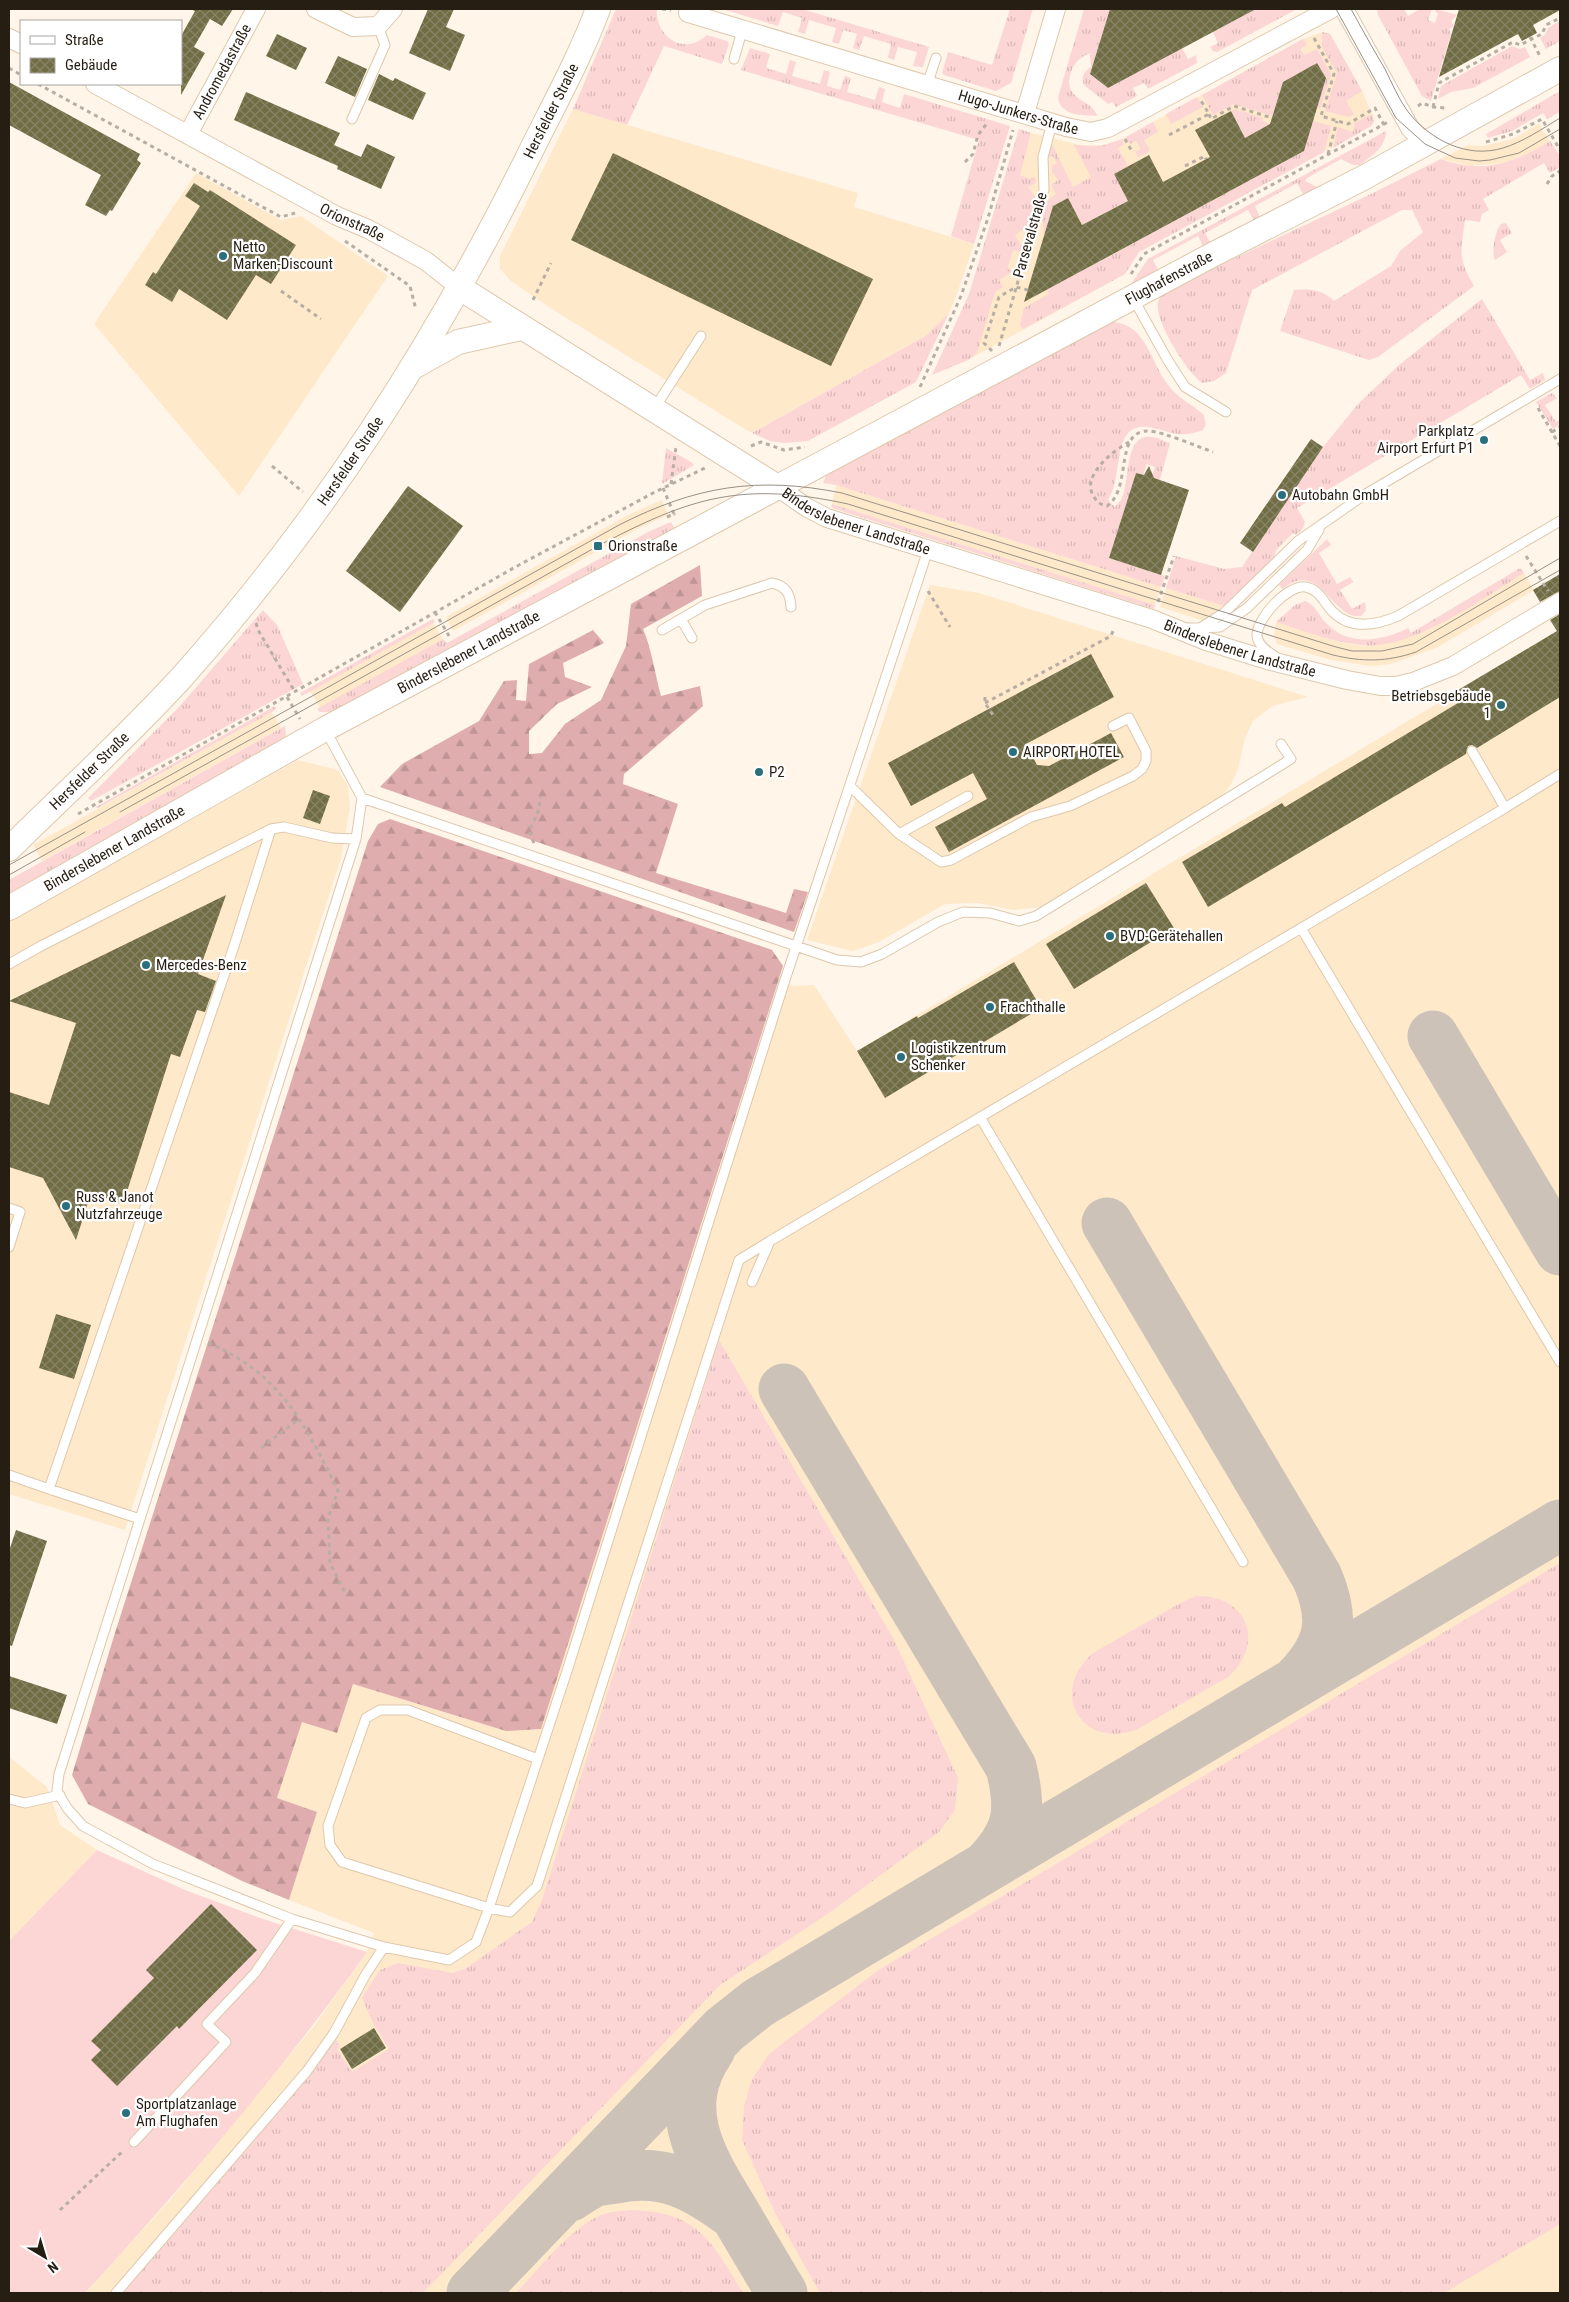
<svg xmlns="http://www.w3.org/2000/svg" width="1569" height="2302" font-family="'Roboto Condensed',sans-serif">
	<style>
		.built { fill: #ffe9cb }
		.grass { fill: url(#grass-tufts) }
		.forest { fill: url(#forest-firs) }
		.pitch { fill: #fcd6d5 }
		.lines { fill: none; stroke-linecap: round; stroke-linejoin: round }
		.taxiway { stroke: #ccc2b7; stroke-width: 51 }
		.building { fill: url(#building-cross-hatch) }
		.lane-casing { stroke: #dec8ab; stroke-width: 11 }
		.street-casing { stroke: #dec8ab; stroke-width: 20 }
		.secondary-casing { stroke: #dec8ab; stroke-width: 26 }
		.path { stroke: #b8aea3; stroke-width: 3; stroke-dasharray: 4 4; stroke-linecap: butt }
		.lane { stroke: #fff; stroke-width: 9 }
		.street { stroke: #fff; stroke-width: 18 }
		.secondary { stroke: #fff; stroke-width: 24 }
		.tram { stroke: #999085; stroke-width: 1 }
		.poi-dot { fill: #296f7d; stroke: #fff; stroke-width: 2 }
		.labels { text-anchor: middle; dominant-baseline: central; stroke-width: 4.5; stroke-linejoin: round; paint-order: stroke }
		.street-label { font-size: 15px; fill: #261e13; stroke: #fff }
		.poi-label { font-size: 15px; fill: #261e13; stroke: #fff; text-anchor: start }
	</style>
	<defs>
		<pattern id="grass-tufts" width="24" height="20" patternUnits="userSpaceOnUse" patternTransform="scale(1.25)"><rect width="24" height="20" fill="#fcd6d5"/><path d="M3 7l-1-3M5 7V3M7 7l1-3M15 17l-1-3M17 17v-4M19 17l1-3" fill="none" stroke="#d8b7b6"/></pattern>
		<pattern id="forest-firs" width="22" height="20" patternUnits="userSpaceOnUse" patternTransform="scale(1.25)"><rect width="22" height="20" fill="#dfadad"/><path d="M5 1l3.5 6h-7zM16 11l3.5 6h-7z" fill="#bf9494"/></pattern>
		<pattern id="building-cross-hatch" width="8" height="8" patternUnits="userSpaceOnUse" patternTransform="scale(1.25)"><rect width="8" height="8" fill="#706c44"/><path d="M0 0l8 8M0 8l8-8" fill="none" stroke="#878467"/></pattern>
	</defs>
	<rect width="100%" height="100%" fill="#fff5e9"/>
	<!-- built -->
	<path class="built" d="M1322,32L1330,34L1362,91L1374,118V122L1371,126L1139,252L1125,274L968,360L1031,133L1088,147L1115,143L1303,39Z
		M573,109L858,193L854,207L974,244L957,294L949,313L927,335L752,433L743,428L552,309L511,281L500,269V256Z
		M1539,124L1550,141L1530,153L1505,163L1471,166L1441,159L1468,145L1483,146L1513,139Z
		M196,173L281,220L301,216L388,276L239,496L94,324Z
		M836,485L1161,587L1155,605L832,504Z
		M662,500L668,515L641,527L453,631L446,617L626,516Z
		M1524,573L1534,590L1438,647L1391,664L1371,666L1331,660L1277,644L1274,636L1276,622L1339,642L1362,646L1428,630Z
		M930,585L979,593L1308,697L1272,706L1253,721L1245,738L1238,769L1231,784L1219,800L1041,907L1013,910L978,903L945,904L879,942L853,951L807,940Z
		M1166,588L1224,606L1204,621L1160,607Z
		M433,623L443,639L320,708L310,691Z
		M1560,630V2293H85L171,2199L314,2026L367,1952L374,1933L289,1900L317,1812L277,1798L302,1722L353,1684L506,1731L541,1729L779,981L794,986L814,985L857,1051Z
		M272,712L281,728L42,861L33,845Z
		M298,760L338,770L348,786L350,808L341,858L125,1530L9,1494V922Z
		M9,1757L47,1787L60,1825L97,1850L9,1941Z"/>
	<!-- grass -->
	<path class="grass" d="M616,9H657C655,27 670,47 690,44C697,43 702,39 707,35L727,41L729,44L722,64L664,46L627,125L573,109Z
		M722,9H802L929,47L923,67L913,66L917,52L898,47L894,60L888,58L891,44L864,36L859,50L853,48L857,34L843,30L839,44L832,42L836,28L809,20L805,34L798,32L802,18L783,12L778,26Z
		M1010,9H1033L1011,83L996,91L944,75L942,73L948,52L992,65Z
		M1084,9H1110L1090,74L1108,88L1182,48L1188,59L1196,55L1197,63L1148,89L1144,83L1133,88L1137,96L1116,107L1112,102L1108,104L1084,85C1081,76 1084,72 1091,67L1090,53C1081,57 1074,62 1071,72C1061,101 1093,99 1097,116C1081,115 1060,116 1058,97Z
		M1256,9H1297L1217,52L1213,51L1210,47L1218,43L1213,32Z
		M1377,9H1404L1408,16L1420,9H1432L1428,20L1435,23L1438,13L1435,12L1436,9L1457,15L1451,21L1454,26L1449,29L1451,34L1431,101L1422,96L1378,15Z
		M1560,21V41L1546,49L1540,38L1545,35L1548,28Z
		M1322,32L1330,34L1362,91L1346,101L1354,114L1349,117L1325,111L1337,73L1322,47Z
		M1303,39L1307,45L1300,49L1304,55L1317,49L1331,74L1320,109L1317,107L1326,78L1317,63L1283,82L1272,116L1234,104L1213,115L1202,95Z
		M1512,46L1520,49L1525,47L1530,57L1473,88L1451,92L1438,99L1441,86Z
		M750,48L770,54L766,68L786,74L790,60L796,62L792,76L820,84L824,70L830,72L827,86L840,90L845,76L851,78L847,92L875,100L879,87L885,89L882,102L900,108L904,94L1010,126L974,244L951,236L979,140L741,70Z
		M1560,91V112L1547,119L1543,113L1512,131L1488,138L1486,134Z
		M1197,97L1203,107L1171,124L1166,114Z
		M1235,109L1263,118L1262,121L1270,124L1245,138L1231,111Z
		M1372,114L1374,122L1371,126L1333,148L1338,127L1353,132L1355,123Z
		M1313,121L1331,126L1324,152L1139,252L1125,274L1023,329L1020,325L1024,308L1049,294L1047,290L1304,151Z
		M1153,122L1158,132L1144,140L1150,151L1138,157L1135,152L1141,149L1136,141L1130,144L1126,137Z
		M1019,129L1031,133L1020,175L1030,179L1031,177L1035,178L1036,183L1028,187L1036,198L1026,228L1015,235L1022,247L1020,252L1013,250L1007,269L1014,271L999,280L1003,287L995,292L977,353L968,360L932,375L969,294Z
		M1386,131C1385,148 1373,155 1360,165H1353L1341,159L1307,178L1305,181L1317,187L1303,194L1297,183L1255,206L1260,217L1254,221L1248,210L1205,233L1211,244L1204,248L1198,236L1153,260L1159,272L1132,287L1131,284L1148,259Z
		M1122,139L1124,144L1118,148L1128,166L1114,174L1128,201L1082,225L1068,198L1053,206L1044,236C1042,218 1040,204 1056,194L1051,185L1058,180L1052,172V166L1057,163L1053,156L1048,158L1051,147L1053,146L1073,187L1091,177L1074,145L1101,146Z
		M1550,141L1560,156V167L1550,173L1544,163L1483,199L1489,210L1482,214L1480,222L1465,220C1461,251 1457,257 1474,286L1378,357L1369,360L1280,331L1294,290C1310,289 1322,289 1334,301L1391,266L1400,251L1423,232L1412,210H1402L1252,290L1226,373L1214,381L1202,383C1187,372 1154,321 1158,302C1160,293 1174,288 1182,283L1371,194L1441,159C1485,174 1512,164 1550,141Z
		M1506,223L1512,233L1500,240L1507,252L1495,260C1491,251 1495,231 1501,224Z
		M1482,299L1530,380L1543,373L1545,380L1530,389L1521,375L1297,508L1305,522L1303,528L1296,535L1293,533L1277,549L1274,557L1224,606L1166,588L1176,556L1224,569L1242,567L1323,447L1358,404L1399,365Z
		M949,313L916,382L808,441L784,443L770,441L752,433L927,335Z
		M1113,322C1146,324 1151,363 1168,385C1178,398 1191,404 1203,414L1206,424L1203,430C1195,433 1187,435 1177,434C1162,432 1142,420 1129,432C1115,445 1121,480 1108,500L1115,507C1117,504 1121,501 1122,498C1130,481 1124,434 1151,437C1157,437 1164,441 1170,443L1160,480L1151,478L1155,467L1147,464L1143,475L1136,473L1109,558L1165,576L1161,587L836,485L823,483L826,476L831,472L1105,323Z
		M1552,393L1557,398L1545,405L1556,422L1560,420V424L1553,429L1536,402Z
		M666,448L691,462L694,465L662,484Z
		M832,504L1155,605L1154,609L835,509L831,507Z
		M671,522L675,530L333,712H320L317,709L443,639L447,643L648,532Z
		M1327,539L1331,545L1319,553L1337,584L1350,577L1353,582L1340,590L1352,609L1365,602L1366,610L1361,616C1331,620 1320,557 1283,589L1279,585Z
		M1520,568L1524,573C1481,599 1412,651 1361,645C1332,642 1304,631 1276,622L1295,605L1305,601C1315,604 1319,616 1326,623C1348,647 1383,641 1408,628L1411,633Z
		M263,610L277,625L303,684L91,801L88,798L179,707Z
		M433,619L435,622L302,696L300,693Z
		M275,706L276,709L272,712L98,808L96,807Z
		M285,726L286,735L283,741L100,843L88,857L9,901V880Z
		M719,1340L893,1638L958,1778L955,1810L939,1832L829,1913L720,1985L423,2293H122L289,2099L336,2039L340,2046L337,2049L352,2072L389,2049L373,2023L362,1998L380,1970L398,1963L452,1973L465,1969L532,1922L542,1900Z
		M1560,1563V2224L1444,2293H820L775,2213L742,2140L744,2106L752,2079L769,2054L877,1971Z
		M1196,1596C1248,1595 1266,1643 1228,1677L1138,1729C1083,1751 1047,1693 1093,1653L1182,1602Z
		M631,2210C698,2212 711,2240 743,2293H516C539,2269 567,2232 597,2217C607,2212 619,2211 631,2210Z"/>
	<!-- forest -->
	<path class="forest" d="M700,565L702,596L643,629C652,650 655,674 661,696L700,686L703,706L624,774L623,784L678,804L656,873L786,913L794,889L808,892L794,932L380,787L402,764L479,721L504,681L517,680L516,700L526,701L529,664L593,630L604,643L563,663L565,677L592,687L557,704L529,731V754L542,753L565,724L601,700L626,646L631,604Z
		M390,819L772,950L783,966L541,1729L506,1731L353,1684L337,1733L302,1722L277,1798L317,1812L289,1900L242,1881L88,1804L72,1775L114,1636L368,841L378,824Z"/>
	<!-- pitch -->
	<path class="pitch" d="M97,1850L185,1890L263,1919L367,1952C281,2072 185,2184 85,2293H9V1941Z"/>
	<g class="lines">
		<!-- taxiway -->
		<path class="taxiway" d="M1433,1036L1560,1250
			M1107,1223L1317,1577C1336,1621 1330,1647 1297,1681
			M784,1389L1011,1767C1022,1811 1019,1833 987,1866
			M710,2049C668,2110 703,2161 735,2214C751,2241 766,2267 782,2293
			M570,2196C577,2192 585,2186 593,2182C600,2180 609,2179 616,2178C665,2168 696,2186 734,2214
			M472,2293L724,2030L758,2003L1560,1525"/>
	</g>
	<!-- building -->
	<path class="building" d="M190,9H233L222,26L210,19L194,47L205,53L181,95V36L195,11Z
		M428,9H454L446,27L465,35L450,71L409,53Z
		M1110,9H1256L1108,88L1090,74Z
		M1459,9H1560V10L1533,25L1537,33L1522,41L1518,34L1439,77Z
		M277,34L307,48L296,70L266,56Z
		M338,56L367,69L355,97L325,83Z
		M1317,63L1326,78L1304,151L1024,302L1053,206L1068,198L1082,225L1128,201L1114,174L1149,155L1163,182L1210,157L1195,130L1231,111L1245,138L1270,124L1283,82Z
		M379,74L393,81L395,78L426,93L413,120L368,100Z
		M9,82L140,154L137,160L141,163L112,211L110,210L106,216L85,205L101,175L9,125Z
		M246,92L340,133L334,145L361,157L367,144L395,157L381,189L337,169L338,166L234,120Z
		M613,153L873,279L831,366L571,240Z
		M194,183L208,192L210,190L296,245L271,284L256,275L227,320L179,289L172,302L145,285L153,272L156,274L200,206L185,196Z
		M1311,439L1323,447L1253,552L1240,543Z
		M1149,466L1154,478L1189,490L1161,575L1109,558L1136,473L1144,475Z
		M408,486L463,526L400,612L346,571Z
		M1560,574V591L1540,602L1533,590Z
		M1560,614V697L1477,748L1472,745L1468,746L1466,754L1208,907L1182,862L1282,803L1285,807L1458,703L1453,693L1557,631L1550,620Z
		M1091,654L1114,697L1026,744L1037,765L1049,766L1111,733L1124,757L949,852L935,827L987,799L973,773L911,806L888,763Z
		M313,790L330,796L320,824L303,818Z
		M1146,883L1174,928L1074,989L1046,944Z
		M226,895L198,974L216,981L205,1012L197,1010L180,1057L171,1054L123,1204L91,1193L76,1240L43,1178L9,1167V1092L49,1105L76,1023L9,1001Z
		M1014,962L1041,1008L967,1052L965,1050L885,1098L857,1051L917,1016L918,1018Z
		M56,1314L91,1325L74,1379L39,1368Z
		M16,1530L47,1541L12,1646L9,1645V1551Z
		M9,1676L67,1695L57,1724L9,1708Z
		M211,1904L257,1950L179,2029L177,2026L117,2086L91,2060L101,2050L91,2041L154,1978L146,1970Z
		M374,2028L386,2048L352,2069L340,2049Z"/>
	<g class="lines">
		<defs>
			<path id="lane" d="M734,59L742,31
				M927,85L936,58
				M352,119L385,45L378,26
				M1044,190L1043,157L1052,123
				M1133,298L1167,359L1185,387L1226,412
				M654,409L701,336
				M681,619L692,638
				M1186,628H1200L1224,613L1298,541L1364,495L1560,379
				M1203,628L1220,627L1247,608L1307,550L1319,530
				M662,630L705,605L772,583C786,586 790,593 791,607
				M1276,657C1268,652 1257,645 1257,635C1257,618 1288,584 1306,587C1320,590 1324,603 1333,612C1351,630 1377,625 1398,616L1560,521
				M325,729L362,798L356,839L59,1774L57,1791L67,1808L83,1826L153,1864L292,1919L384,1947L449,1960L476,1942L489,1908L567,1671L784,983L928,550
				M1472,751L1505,808L1560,774
				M850,786L899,834L968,796
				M362,798L837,960L861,962L882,954L938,922L963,912L990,913L1019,921L1036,916L1291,759L1281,744
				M899,834L941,862L951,860L1031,817L1070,806L1133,776L1142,769L1146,761V751L1129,718L1113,726
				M1301,928L1560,1362
				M9,964L41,946L271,829
				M980,1117L1243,1562
				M9,1208L20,1212L9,1247
				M752,1282L770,1241L1505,808
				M9,1475L49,1489
				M140,1519L49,1489L234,946L271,829L284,827L332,838L356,839
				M538,1759L408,1710H380L366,1718L328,1826L330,1845L342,1862L489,1908L510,1912L537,1886L739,1260L770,1241
				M9,1799L25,1803L60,1795
				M134,2142L226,2042L207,2024L255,1973L292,1919
				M116,2293L307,2071L334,2033L366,1974L384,1947"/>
			<g id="street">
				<path d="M316,9L353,27L378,26L393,9"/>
				<path d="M1344,9L1410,128L1425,144"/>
				<path id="s1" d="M688,13L1066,127L1091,132L1108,128L1331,9"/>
				<path d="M9,38L21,44"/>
				<path id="s2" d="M95,84L337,216L368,229L426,261L460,288"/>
				<path d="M1025,113L1056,9"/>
				<path id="s3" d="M188,134L256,9"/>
				<path id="s4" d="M779,488L806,507L827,518L1152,619L1206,641L1267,660L1347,680L1380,686H1396L1413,682L1453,666L1560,602"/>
			</g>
			<g id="secondary">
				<path d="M460,288L779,488"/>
				<path d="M415,366L458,342L521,328"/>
				<path id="s5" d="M9,849C67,792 127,737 182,677C323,519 433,348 527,159C551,110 579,60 598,9"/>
				<path id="s6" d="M9,908L325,729L1212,255L1363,178L1560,69"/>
			</g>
		</defs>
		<!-- lane casing -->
		<use href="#lane" class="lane-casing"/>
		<!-- street casing -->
		<use href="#street" class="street-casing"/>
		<!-- secondary casing -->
		<use href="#secondary" class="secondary-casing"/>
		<!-- path -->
		<path class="path" d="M662,9L671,10
			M1530,37L1541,58
			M1314,38L1334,74L1321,116L1348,124L1375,108L1384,125
			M9,68L21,75
			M38,84L281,217L295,213
			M1418,106L1422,103L1433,107L1445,108
			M1433,107L1439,83L1513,42L1520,45L1542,34L1546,25L1560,18
			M1209,114L1211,119L1234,106L1272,118
			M1169,135L1209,114L1200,99
			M1125,139L1133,153
			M1486,142L1513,134L1542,119L1560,150
			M1328,154L1337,121
			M965,162L973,154L978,135L988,122
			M1185,166L1205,156L1206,159
			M1547,184L1552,176L1560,171
			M345,241L410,286L416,310
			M1131,274L1144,254L1388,122
			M281,291L321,319
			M533,300L551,263
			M999,346L1041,203
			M992,351L984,343L999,297L1016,287L1028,290
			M920,387L961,296L988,218L1013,130
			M1538,408L1560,446
			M1552,432L1560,427
			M1129,442C1113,451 1080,476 1094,497C1097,502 1101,505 1107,506C1133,488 1113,429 1150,431C1163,432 1199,447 1213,452
			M751,446L761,442L784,450L805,447
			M272,466L303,492
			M671,484L676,447
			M663,488L674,514
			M667,517L674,514L675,515
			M1526,556L1548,591
			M928,591L950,627
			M1158,602L1174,556
			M435,612L449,636
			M256,623L258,630L295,692
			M287,697L300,719
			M985,697V703L993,715
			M985,703L1111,636L1113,631
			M78,814L519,565L655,492L707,467
			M534,843L529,831L538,812L541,797
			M208,1343C278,1371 307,1426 338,1491L328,1518L330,1563L346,1595
			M261,1448L299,1419
			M60,2210L124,2150"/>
		<!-- lane -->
		<use href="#lane" class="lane"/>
		<!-- street -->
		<use href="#street" class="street"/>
		<!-- secondary -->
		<use href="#secondary" class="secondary"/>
		<!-- tram -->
		<path class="tram" d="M1336,9L1396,118L1425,144L1455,158L1479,161L1490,160L1519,153L1560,129
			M1351,9C1362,29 1373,49 1385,69C1392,83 1399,100 1409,113C1431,140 1467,159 1503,148C1523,142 1542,129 1560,118
			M120,812L598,546C691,497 742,481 848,504L1333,655C1362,662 1387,662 1416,652L1560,570
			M9,865L619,525C696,486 757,476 842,493L1336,647L1352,651H1382L1413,644L1560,558
			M9,875L85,832"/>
	</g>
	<!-- markers -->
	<g class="poi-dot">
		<circle cx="223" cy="256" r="5"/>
		<circle cx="1484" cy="440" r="5"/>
		<circle cx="1282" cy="495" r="5"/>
		<rect x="593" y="541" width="10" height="10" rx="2.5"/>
		<circle cx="1501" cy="705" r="5"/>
		<circle cx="1013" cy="752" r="5"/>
		<circle cx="759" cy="772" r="5"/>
		<circle cx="1110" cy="936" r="5"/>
		<circle cx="146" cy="965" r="5"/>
		<circle cx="990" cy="1007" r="5"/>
		<circle cx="901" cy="1057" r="5"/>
		<circle cx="66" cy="1206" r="5"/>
		<circle cx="126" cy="2113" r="5"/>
	</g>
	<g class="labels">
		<!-- street labels -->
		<g class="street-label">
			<text stroke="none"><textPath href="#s3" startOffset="71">Andromedastraße</textPath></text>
			<text stroke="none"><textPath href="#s5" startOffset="922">Hersfelder Straße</textPath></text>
			<text stroke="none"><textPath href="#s1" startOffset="345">Hugo-Junkers-Straße</textPath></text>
			<text stroke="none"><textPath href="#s2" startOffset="292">Orionstraße</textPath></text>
			<text transform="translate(1030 235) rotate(-74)">Parsevalstraße</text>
			<text stroke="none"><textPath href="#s6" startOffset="1320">Flughafenstraße</textPath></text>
			<text stroke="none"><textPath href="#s5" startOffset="518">Hersfelder Straße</textPath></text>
			<text stroke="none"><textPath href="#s4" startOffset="85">Binderslebener Landstraße</textPath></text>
			<text stroke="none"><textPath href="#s4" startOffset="490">Binderslebener Landstraße</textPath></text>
			<text stroke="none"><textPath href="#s6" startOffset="526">Binderslebener Landstraße</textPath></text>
			<text stroke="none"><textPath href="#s5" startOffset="112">Hersfelder Straße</textPath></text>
			<text stroke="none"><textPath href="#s6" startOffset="121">Binderslebener Landstraße</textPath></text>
		</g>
		<!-- poi labels -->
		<g class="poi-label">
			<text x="233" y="247">Netto<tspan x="233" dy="17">Marken-Discount</tspan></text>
			<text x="1474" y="431" text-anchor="end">Parkplatz<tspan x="1474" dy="17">Airport Erfurt P1</tspan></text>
			<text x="1292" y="495">Autobahn GmbH</text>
			<text x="608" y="546">Orionstraße</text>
			<text x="1491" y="696" text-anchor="end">Betriebsgebäude<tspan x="1491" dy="17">1</tspan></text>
			<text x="1023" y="752">AIRPORT HOTEL</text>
			<text x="769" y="772">P2</text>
			<text x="1120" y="936">BVD-Gerätehallen</text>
			<text x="156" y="965">Mercedes-Benz</text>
			<text x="1000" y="1007">Frachthalle</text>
			<text x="911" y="1048">Logistikzentrum<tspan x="911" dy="17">Schenker</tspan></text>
			<text x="76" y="1197">Russ &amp; Janot<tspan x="76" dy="17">Nutzfahrzeuge</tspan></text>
			<text x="136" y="2104">Sportplatzanlage<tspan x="136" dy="17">Am Flughafen</tspan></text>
		</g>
	</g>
	<!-- border -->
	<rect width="1569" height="2302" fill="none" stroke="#261e13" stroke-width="20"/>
	<!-- legend -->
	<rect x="20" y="20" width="162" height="65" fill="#ffffff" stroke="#a8a5a1"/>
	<rect x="30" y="36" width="25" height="8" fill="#ffffff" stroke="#a8a5a1"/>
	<text x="65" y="45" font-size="15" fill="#261e13">Straße</text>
	<rect x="30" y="58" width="25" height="15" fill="url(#building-cross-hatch)" stroke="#a8a5a1"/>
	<text x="65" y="70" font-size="15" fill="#261e13">Gebäude</text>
	<!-- north arrow -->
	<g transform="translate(45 2257) rotate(142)" stroke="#ffffff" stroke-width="4" paint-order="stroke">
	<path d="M0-4L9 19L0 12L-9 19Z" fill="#261e13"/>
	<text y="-8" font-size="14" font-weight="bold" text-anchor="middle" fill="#261e13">N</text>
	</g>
</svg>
